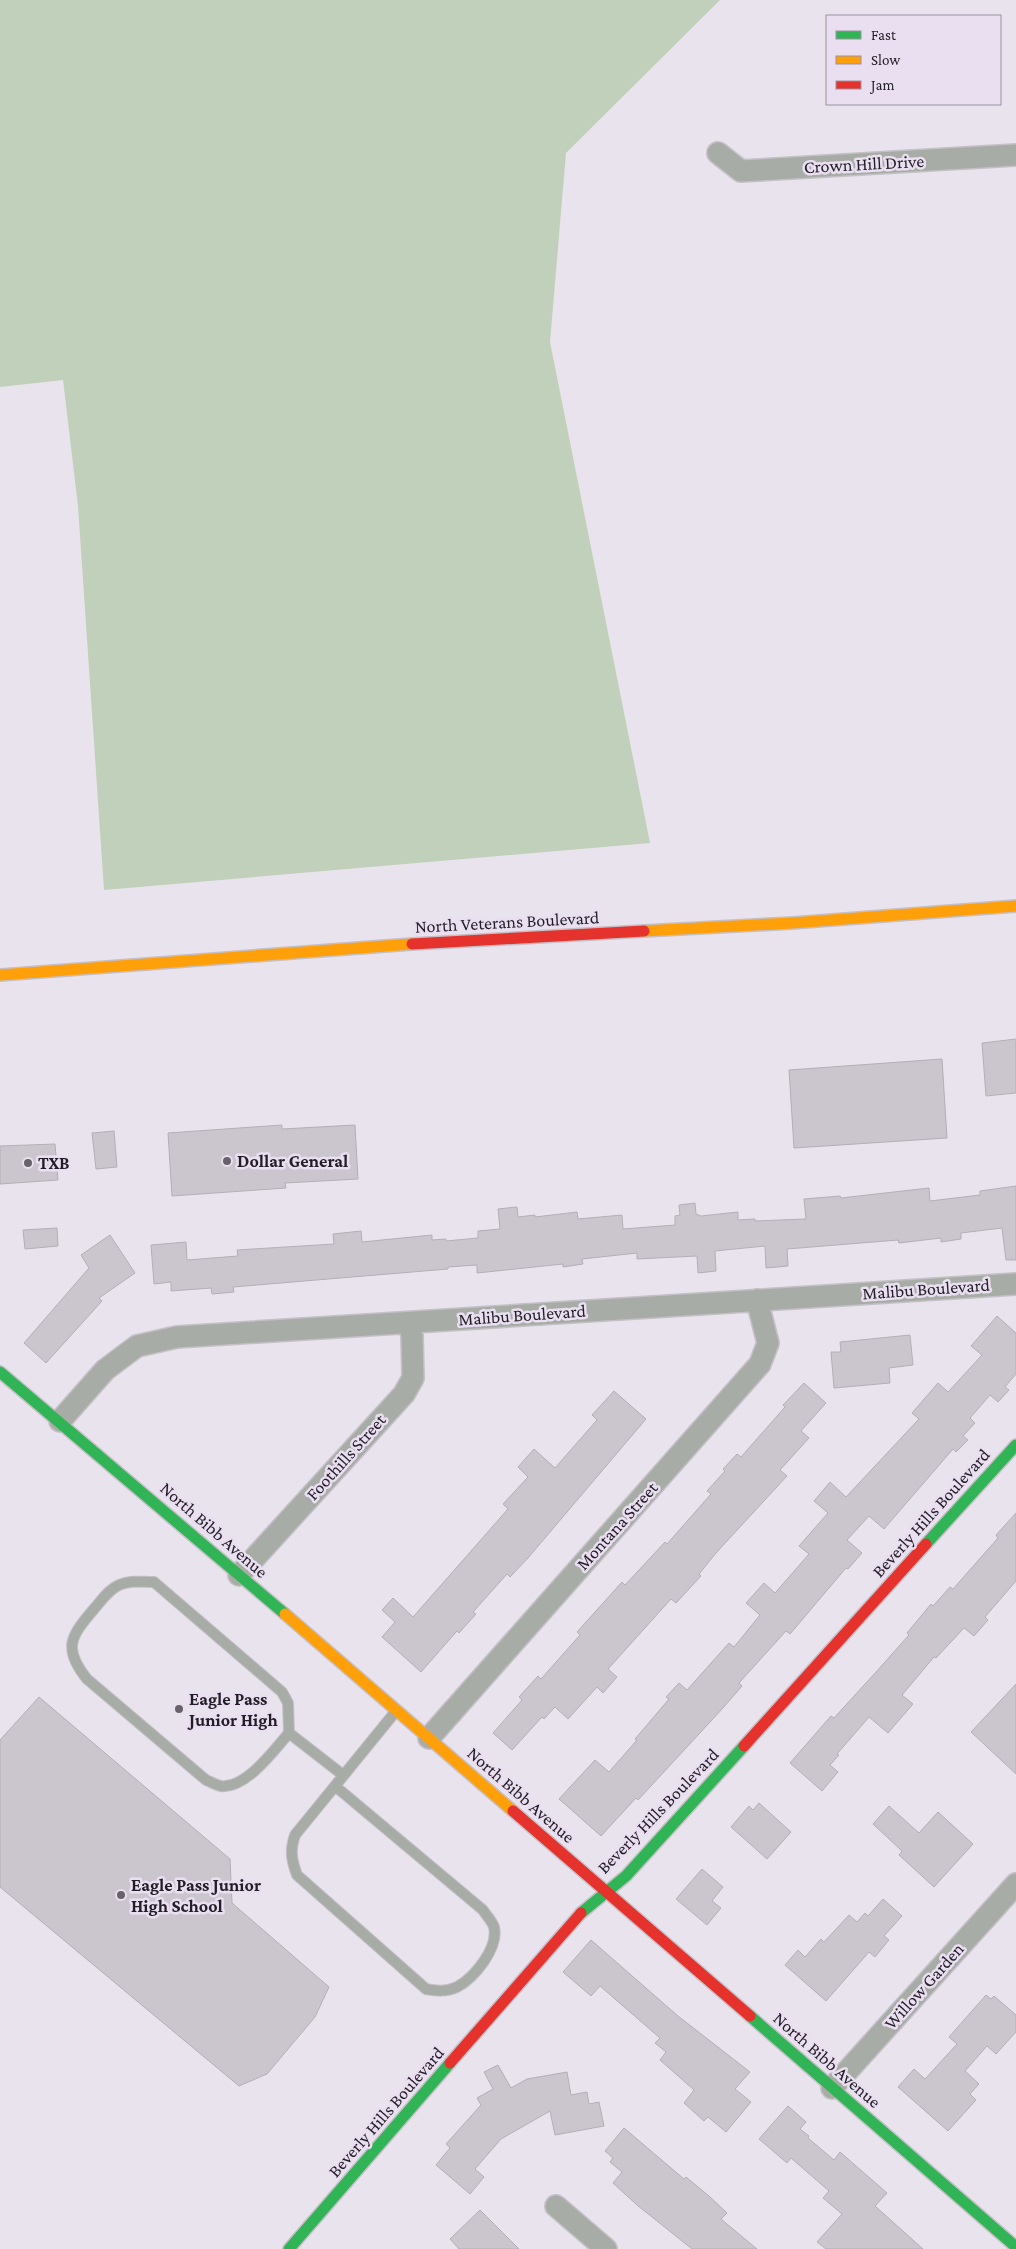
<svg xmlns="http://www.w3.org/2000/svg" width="1016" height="2249" font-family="'Crimson Pro',serif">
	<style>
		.green { fill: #c1d0ba }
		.building { fill: #cbc6ce; stroke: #b4afb7 }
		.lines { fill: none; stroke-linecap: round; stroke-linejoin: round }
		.lane-casing { stroke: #c5c0c8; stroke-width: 12 }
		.street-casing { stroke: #c5c0c8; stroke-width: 24 }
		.fast-casing { stroke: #c5c0c8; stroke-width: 14 }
		.slow-casing { stroke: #c5c0c8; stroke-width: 14 }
		.jam-casing { stroke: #c5c0c8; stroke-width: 14 }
		.lane { stroke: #a8aca6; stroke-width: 10 }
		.street { stroke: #a8aca6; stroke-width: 21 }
		.fast { stroke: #30b455; stroke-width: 11 }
		.slow { stroke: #ff9f0a; stroke-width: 11 }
		.jam { stroke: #e5322d; stroke-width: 11 }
		.poi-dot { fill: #68636b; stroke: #eadff1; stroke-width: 2 }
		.labels { text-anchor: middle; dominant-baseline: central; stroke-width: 5; stroke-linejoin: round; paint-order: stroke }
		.street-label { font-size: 18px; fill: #221e25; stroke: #eadff1 }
		.poi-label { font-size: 18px; font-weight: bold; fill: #221e25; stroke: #eadff1; text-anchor: start }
	</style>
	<rect width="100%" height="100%" fill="#e9e3ed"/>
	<!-- green -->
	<path class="green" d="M0,0H720L566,153L550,342L650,843L104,890L78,506L63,380L0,387Z"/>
	<!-- building -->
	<path class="building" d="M1016,1039V1093L986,1096L982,1043Z
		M942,1059L947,1138L794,1148L789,1070Z
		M282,1125V1129L355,1125L358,1179L285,1183L286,1188L172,1196L168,1133Z
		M114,1131L117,1167L96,1169L92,1133Z
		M55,1144L58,1180L0,1184V1146Z
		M1016,1186V1260H1006L1002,1228L961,1233V1239L941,1242V1238L899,1243L898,1240L787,1249L788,1266L766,1268L765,1246L715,1251L716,1271L698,1273L697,1256L637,1259V1253L582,1259L583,1264L563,1267V1264L477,1273V1265L448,1267V1269L233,1287L234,1292L212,1294L211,1288L171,1291V1282L154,1284L151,1245L186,1242L187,1260L238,1256L237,1250L334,1244L333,1234L361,1231L362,1242L432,1235V1240L446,1239V1241L478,1238V1231L500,1229L498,1209L517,1207L518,1217L535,1215V1217L577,1212L578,1219L622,1215L623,1229L675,1225V1216L680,1215L679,1205L695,1203L696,1214L701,1216L738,1212V1220L755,1219V1221L806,1219L804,1199L840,1196L841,1198L929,1188L930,1201L980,1195V1191Z
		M57,1228L58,1246L25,1249L23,1230Z
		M110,1235L135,1273L99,1298L102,1301L46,1363L24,1343L89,1268L81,1255Z
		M997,1316L1016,1333V1374L1005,1387L1009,1390L998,1402L990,1395L970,1418L975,1423L963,1436L968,1440L956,1452L953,1449L884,1529L869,1516L847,1540L862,1553L848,1569L846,1568L790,1634L786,1631L739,1683L742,1686L723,1708L638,1800L636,1798L601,1836L559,1799L595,1760L609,1772L637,1740L635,1739L669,1699L666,1697L679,1683L687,1690L729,1643L734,1647L760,1615L746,1603L764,1583L775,1593L809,1554L799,1546L828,1513L814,1501L830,1482L846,1497L919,1419L912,1413L938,1383L948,1392L982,1355L971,1346Z
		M910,1335L913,1365L889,1368L890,1383L834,1388L831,1352H841L840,1342Z
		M804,1383L826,1403L801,1431L809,1438L780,1470L787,1476L716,1553L699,1574L701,1576L676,1603L671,1599L608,1669L617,1677L603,1693L597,1687L568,1719L555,1707L544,1719L542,1717L512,1750L493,1733L522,1700L519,1697L538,1676L541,1679L580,1635L577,1632L622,1582L625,1585L665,1542L667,1544L711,1494L707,1491L725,1471L723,1469L737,1454L741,1457L785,1407L783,1405Z
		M614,1391L646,1419L528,1558L510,1577L507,1574L473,1612L476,1614L459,1633L457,1631L421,1672L382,1637L395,1622L382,1610L393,1598L413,1617L508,1509L503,1504L528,1477L518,1467L534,1449L555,1468L597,1420L592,1415Z
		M1016,1513V1581L985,1617L988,1620L974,1636L964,1628L936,1658L934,1657L902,1695L913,1704L888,1733L869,1717L837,1754L839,1755L830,1765L838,1772L822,1791L790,1763L831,1716L834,1718L876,1672L909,1635L907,1633L931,1604L933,1606L950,1587L953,1589L998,1538L996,1535Z
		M1016,1684V1774L971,1732Z
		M39,1697L230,1859L232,1903L329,1987L315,2017L267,2074L239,2086L0,1887V1740Z
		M759,1803L791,1832L767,1859L731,1827L749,1806L753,1810Z
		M889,1806L919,1833L938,1812L973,1844L934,1887L899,1855L902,1851L873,1824Z
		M702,1869L723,1887L712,1901L721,1908L707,1925L676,1899Z
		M883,1899L902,1916L884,1936L889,1940L875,1957L869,1952L826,2001L785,1965L798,1950L805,1957L821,1939L824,1942L849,1915L857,1922L865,1913L868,1916Z
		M591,1940L678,2016L750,2072L735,2089L751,2102L726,2132L708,2117L704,2121L684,2103L694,2090L660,2060L666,2052L655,2043L660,2038L600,1986L591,1996L563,1972Z
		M986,1995L991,1999L994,1996L1016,2015V2032L996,2054L987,2046L965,2071L979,2084L970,2094L976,2100L948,2131L898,2087L914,2069L925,2079L957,2044L949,2037Z
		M498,2065L511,2088L527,2079L567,2072L571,2095L587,2092L589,2104L599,2102L604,2126L555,2135L550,2111L501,2139L475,2169L484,2177L470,2194L436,2165L450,2148L446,2144L481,2105L477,2098L493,2089L484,2072Z
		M788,2106L806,2122L800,2129L809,2136L808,2138L834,2160L840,2152L887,2193L875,2206L923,2249H826L817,2242L842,2214L823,2198L829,2191L791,2158L787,2163L759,2139Z
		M624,2128L684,2179L686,2177L709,2196L727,2213L721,2219L757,2249H692L637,2205L613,2183L622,2172L610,2162L613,2158L605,2151Z
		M480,2210L519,2249H459L450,2239Z"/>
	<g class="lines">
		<defs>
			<path id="lane" d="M289,1733C275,1749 246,1789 221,1786C216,1785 211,1782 206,1780L87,1679C62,1648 71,1636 94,1609C102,1600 108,1590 119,1585C131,1580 141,1582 154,1582L282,1692L288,1703L289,1733L343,1775
				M335,1786L483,1910C486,1915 492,1921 494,1927C499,1948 474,1978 457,1987C446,1992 437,1991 426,1989L297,1875C291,1859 290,1850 295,1835L396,1711"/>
			<path id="street" d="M718,153L741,171L1016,155
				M60,1421L105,1370L137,1346L177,1337L1016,1284
				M239,1575L404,1394L413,1378L412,1336L409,1323
				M429,1738L760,1364L768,1343L757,1300
				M832,2088L1016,1884
				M556,2206L606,2249"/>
			<path id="fast" d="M0,1372L285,1614
				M926,1544L1016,1445
				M581,1913L626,1876L744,1746
				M750,2016L1016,2247
				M289,2249L450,2063"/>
			<path id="slow" d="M644,931L792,923L1016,906
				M0,975L412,944
				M285,1614L513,1811"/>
			<path id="jam" d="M412,944L644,931
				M744,1746L926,1544
				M513,1811L750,2016
				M450,2063L581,1913"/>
		</defs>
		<!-- lane casing -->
		<use href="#lane" class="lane-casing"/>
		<!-- street casing -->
		<use href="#street" class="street-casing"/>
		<!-- fast casing -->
		<use href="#fast" class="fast-casing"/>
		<!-- slow casing -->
		<use href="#slow" class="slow-casing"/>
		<!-- jam casing -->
		<use href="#jam" class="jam-casing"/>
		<!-- lane -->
		<use href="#lane" class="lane"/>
		<!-- street -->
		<use href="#street" class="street"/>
		<!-- fast -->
		<use href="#fast" class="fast"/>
		<!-- slow -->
		<use href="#slow" class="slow"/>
		<!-- jam -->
		<use href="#jam" class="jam"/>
	</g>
	<!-- markers -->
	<g class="poi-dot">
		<circle cx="227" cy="1161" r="5"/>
		<circle cx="28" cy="1163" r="5"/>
		<circle cx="179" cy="1709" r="5"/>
		<circle cx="121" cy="1895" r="5"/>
	</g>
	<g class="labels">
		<!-- street labels -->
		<g class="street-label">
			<text transform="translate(864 164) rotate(-3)">Crown Hill Drive</text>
			<text transform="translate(507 922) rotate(-3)">North Veterans Boulevard</text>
			<text transform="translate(926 1289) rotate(-4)">Malibu Boulevard</text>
			<text transform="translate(522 1315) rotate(-4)">Malibu Boulevard</text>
			<text transform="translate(346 1457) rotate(-48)">Foothills Street</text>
			<text transform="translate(931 1513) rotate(-48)">Beverly Hills Boulevard</text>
			<text transform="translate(617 1526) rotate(-48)">Montana Street</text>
			<text transform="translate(214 1530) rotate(41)">North Bibb Avenue</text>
			<text transform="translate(521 1795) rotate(41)">North Bibb Avenue</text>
			<text transform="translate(658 1811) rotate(-46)">Beverly Hills Boulevard</text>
			<text transform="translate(924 1986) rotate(-48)">Willow Garden</text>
			<text transform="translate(827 2060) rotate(41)">North Bibb Avenue</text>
			<text transform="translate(386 2112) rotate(-49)">Beverly Hills Boulevard</text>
		</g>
		<!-- poi labels -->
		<g class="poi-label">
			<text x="237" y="1161">Dollar General</text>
			<text x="38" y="1163">TXB</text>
			<text x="189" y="1699">Eagle Pass<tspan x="189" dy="21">Junior High</tspan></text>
			<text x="131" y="1885">Eagle Pass Junior<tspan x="131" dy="21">High School</tspan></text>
		</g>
	</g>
	<!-- legend -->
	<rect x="826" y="15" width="175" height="90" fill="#eadff1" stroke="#9a929f"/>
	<rect x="836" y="31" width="25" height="8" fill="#30b455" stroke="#9a929f"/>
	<text x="871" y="40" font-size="15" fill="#221e25">Fast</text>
	<rect x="836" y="56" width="25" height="8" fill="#ff9f0a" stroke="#9a929f"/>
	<text x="871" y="65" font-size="15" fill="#221e25">Slow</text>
	<rect x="836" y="81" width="25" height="8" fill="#e5322d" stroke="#9a929f"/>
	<text x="871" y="90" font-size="15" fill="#221e25">Jam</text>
</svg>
